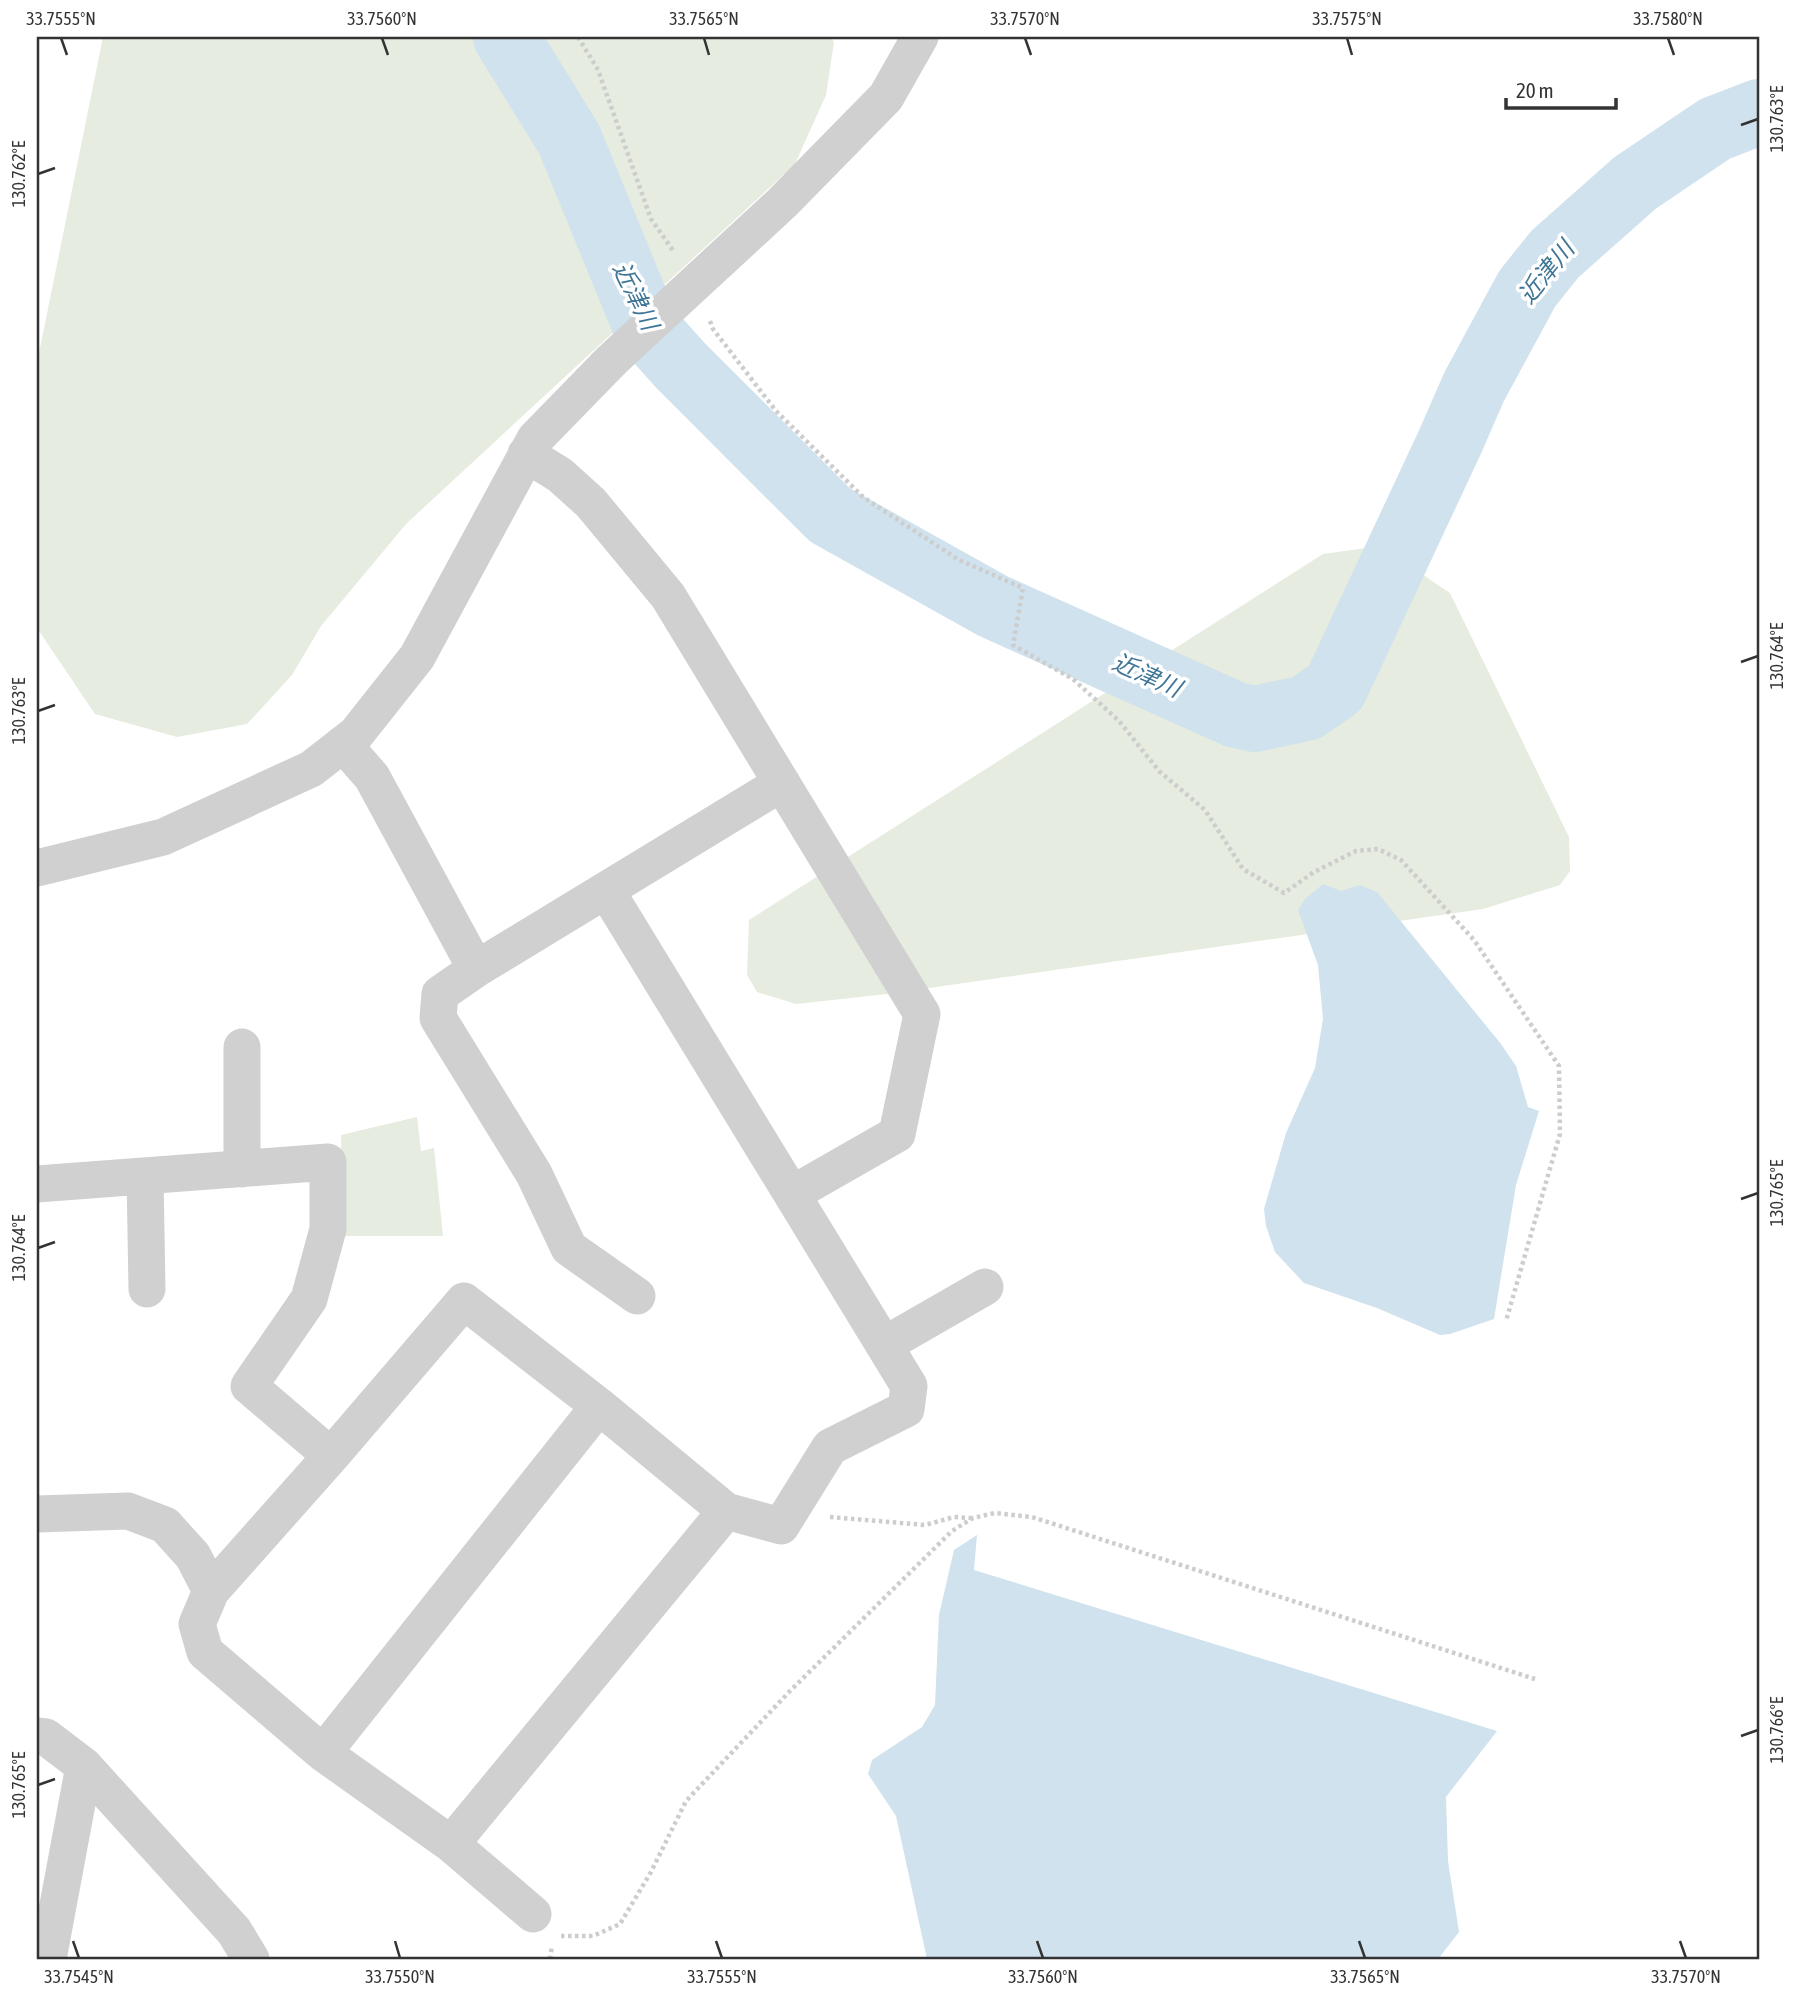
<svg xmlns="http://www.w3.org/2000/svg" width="1796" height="1996" font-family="'Asap Condensed','Noto Sans JP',sans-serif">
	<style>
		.green { fill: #e6ecdf }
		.water { fill: #cfe2ee }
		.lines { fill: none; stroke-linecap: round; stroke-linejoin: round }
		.river { stroke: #cfe2ee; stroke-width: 66 }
		.path { stroke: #cdcdcd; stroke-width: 4.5; stroke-dasharray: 3.5 3.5; stroke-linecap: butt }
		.minor { stroke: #d0d0d0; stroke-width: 37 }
		.ticks { fill: none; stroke: #333; stroke-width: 2.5 }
		.labels { text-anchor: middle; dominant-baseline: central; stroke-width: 7; stroke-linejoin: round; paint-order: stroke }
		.water-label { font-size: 24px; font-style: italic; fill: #3f7597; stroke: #fff }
		.neatline { fill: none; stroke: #333; stroke-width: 2.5 }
		.ticks-label { font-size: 18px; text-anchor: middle; fill: #333 }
	</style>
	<rect width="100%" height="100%" fill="#fff"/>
	<!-- green -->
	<path class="green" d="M103,37H831L834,42L826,95L795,164L406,524L321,626L292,675L247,724L177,737L95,714L37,628V363Z
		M1380,546L1450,593L1569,837L1570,871L1560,885L1483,909L887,994L796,1004L757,992L747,975L749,920L1323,554Z
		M417,1117L421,1151L434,1148L443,1236H343L341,1135Z"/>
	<!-- water -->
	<path class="water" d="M1323,884L1341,891L1360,885L1377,892L1501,1044L1516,1066L1528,1107L1539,1111L1516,1185L1494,1319L1450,1334L1440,1335L1377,1308L1304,1283L1275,1252L1266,1226L1264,1209L1286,1133L1315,1068L1323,1019L1318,965L1298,910L1305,899Z
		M977,1535L974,1570L1497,1731L1446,1797L1448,1861L1459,1932L1438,1959H927L896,1816L868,1774L872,1760L922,1727L935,1705L939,1615L954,1550Z"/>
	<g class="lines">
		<!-- river -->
		<path class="river" d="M506,37L569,139L646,327L681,366L830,515L993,606L1236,715L1255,719L1306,708L1335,688L1450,442L1474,387L1527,289L1555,254L1635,183L1715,129L1759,112"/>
		<!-- path -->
		<path class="path" d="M578,37L598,70L651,219L674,252
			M710,321L713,329L776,411L863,497L959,560L1023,588L1013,645L1073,679L1119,721L1159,771L1205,810L1243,869L1284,893L1314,872L1356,851L1378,849L1401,860L1474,940L1559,1066L1560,1134L1506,1321
			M830,1517L925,1525L954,1517L971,1518
			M561,1936H593L620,1924L651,1872L686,1801L789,1692L952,1531L973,1518L995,1513L1032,1517L1535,1679
			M550,1959L552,1946"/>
		<!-- minor -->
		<path class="minor" d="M526,454L560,475L591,503L668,596L922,1014L897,1134L792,1194
			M343,744L372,777L476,969
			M37,868L163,837L311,769L356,734L417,657L535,439L612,360L782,203L886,97L920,37
			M606,890L909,1386L906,1409L830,1447L781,1526L726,1511
			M242,1047V1169
			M145,1176L147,1289
			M37,1184L328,1162V1229L309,1299L249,1386L331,1456
			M637,1296L569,1248L534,1174L438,1018L440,994L476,969L782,783
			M464,1301L599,1406L726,1511L451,1844L323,1753L205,1652L197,1624L211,1591L331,1456Z
			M884,1345L985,1287
			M37,1514L128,1511L165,1525L193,1556L211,1591
			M37,1736L46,1737L84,1766L234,1931L251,1959
			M323,1753L599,1406
			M451,1844L533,1914
			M48,1959L84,1766"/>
	</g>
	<!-- ticks -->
	<path class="ticks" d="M61,38L67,55M382,38L388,55M704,38L709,55M1025,38L1031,55M1347,38L1352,55M1668,38L1674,55M1741,125L1758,119M38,174L55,168M1741,662L1758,656M38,711L55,705M1741,1199L1758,1193M38,1248L55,1242M1741,1736L1758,1730M38,1785L55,1779M73,1941L79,1958M395,1941L400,1958M716,1941L722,1958M1037,1941L1043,1958M1359,1941L1365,1958M1680,1941L1686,1958"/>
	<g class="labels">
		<!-- water labels -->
		<g class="water-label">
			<text transform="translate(1546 272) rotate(-51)">近津川</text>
			<text transform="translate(636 296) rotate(64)">近津川</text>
			<text transform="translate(1147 675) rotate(24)">近津川</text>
		</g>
	</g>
	<!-- border -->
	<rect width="1796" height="1996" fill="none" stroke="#ffffff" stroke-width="77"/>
	<!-- scale -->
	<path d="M1506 98v10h110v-10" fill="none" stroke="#333333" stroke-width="3.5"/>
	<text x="1516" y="98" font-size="21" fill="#333333" stroke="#ffffff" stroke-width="5" paint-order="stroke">20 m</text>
	<rect x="38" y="38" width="1720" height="1920" class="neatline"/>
	<g class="ticks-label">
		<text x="61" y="25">33.7555°N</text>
		<text x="382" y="25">33.7560°N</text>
		<text x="704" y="25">33.7565°N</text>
		<text x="1025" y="25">33.7570°N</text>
		<text x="1347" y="25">33.7575°N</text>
		<text x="1668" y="25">33.7580°N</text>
		<text transform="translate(1777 119) rotate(-90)" y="6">130.763°E</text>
		<text transform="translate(19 174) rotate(-90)" y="6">130.762°E</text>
		<text transform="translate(1777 656) rotate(-90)" y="6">130.764°E</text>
		<text transform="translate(19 711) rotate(-90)" y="6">130.763°E</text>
		<text transform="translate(1777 1193) rotate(-90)" y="6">130.765°E</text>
		<text transform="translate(19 1248) rotate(-90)" y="6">130.764°E</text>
		<text transform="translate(1777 1730) rotate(-90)" y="6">130.766°E</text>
		<text transform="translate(19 1785) rotate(-90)" y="6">130.765°E</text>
		<text x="79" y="1983">33.7545°N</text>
		<text x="400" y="1983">33.7550°N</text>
		<text x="722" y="1983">33.7555°N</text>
		<text x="1043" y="1983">33.7560°N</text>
		<text x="1365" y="1983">33.7565°N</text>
		<text x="1686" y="1983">33.7570°N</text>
	</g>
</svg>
